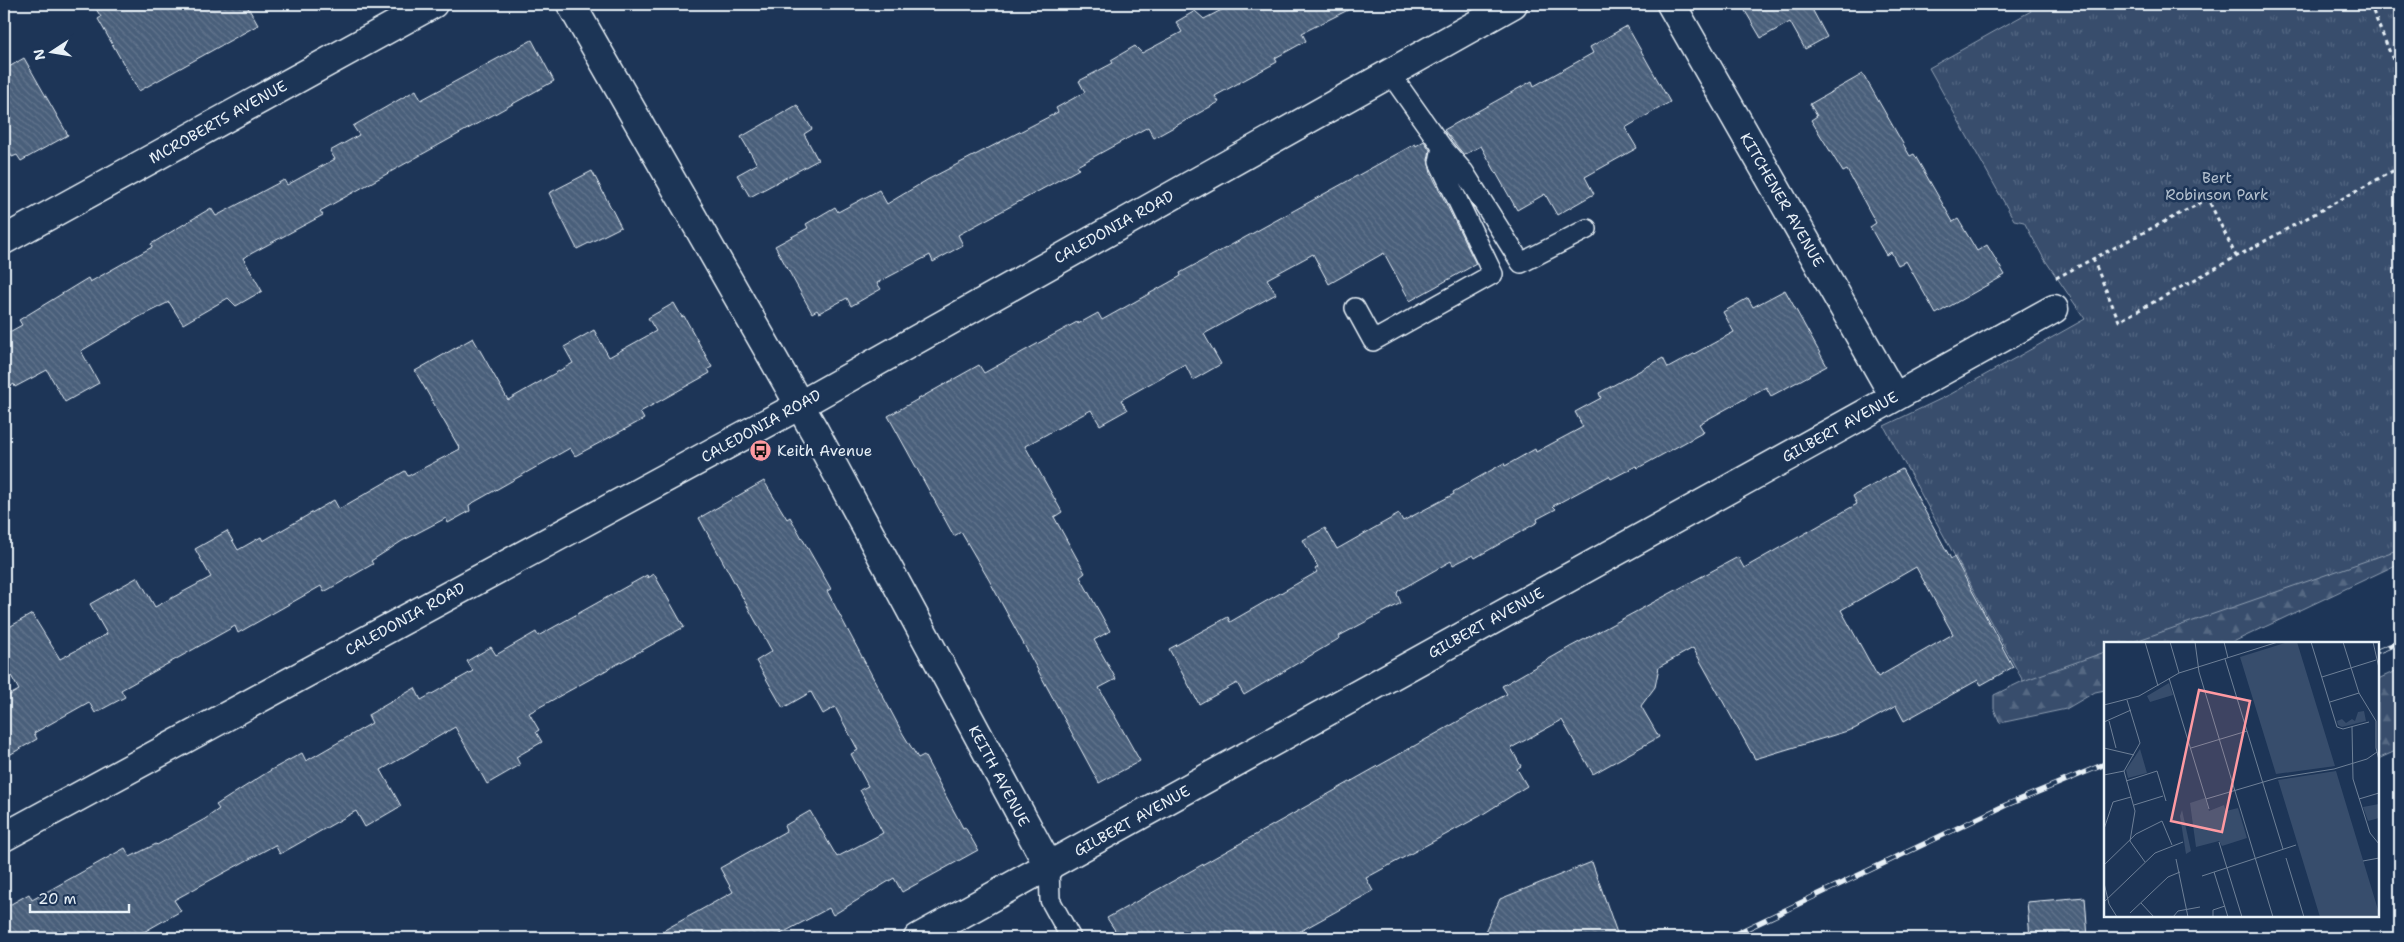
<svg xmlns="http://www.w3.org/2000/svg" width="2404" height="942" font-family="'Shantell Sans',sans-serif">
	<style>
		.forest { fill: url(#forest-firs); stroke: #909fb2 }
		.park { fill: url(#park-tufts); stroke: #909fb2 }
		.building { fill: url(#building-back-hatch); stroke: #e8f1f8; fill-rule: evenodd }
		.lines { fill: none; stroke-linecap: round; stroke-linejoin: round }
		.service-casing { stroke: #e8f1f8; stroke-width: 22 }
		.minor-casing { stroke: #e8f1f8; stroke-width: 31 }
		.tertiary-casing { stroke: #e8f1f8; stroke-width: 31 }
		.path { stroke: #e8f1f8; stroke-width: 3; stroke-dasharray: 4 4; stroke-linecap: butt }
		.service { stroke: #1d3557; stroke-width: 19 }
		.minor { stroke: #1d3557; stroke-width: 28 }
		.tertiary { stroke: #1d3557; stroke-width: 28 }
		.rail-casing { stroke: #e8f1f8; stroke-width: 5.5 }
		.rail { stroke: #1d3557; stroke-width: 4; stroke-dasharray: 11; stroke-linecap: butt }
		.labels { text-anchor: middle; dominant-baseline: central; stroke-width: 5; stroke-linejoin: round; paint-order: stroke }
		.street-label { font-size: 15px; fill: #e8f1f8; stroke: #1d3557 }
		.park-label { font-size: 15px; fill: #b3c0ce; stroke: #1d3557 }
		.poi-label { font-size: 15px; fill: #e8f1f8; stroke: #1d3557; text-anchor: start }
		.inset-road { fill: none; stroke: #6e8097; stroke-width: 1 }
		.view { fill: #ff9aa2; fill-opacity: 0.15; stroke: #ff9aa2; stroke-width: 2.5 }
		.inset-edge { fill: none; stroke: #e8f1f8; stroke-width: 2.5 }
	</style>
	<defs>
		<pattern id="forest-firs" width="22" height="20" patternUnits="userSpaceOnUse" patternTransform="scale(1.25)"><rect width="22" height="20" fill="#374d6c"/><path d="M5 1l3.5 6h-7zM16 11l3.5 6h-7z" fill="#546782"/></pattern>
		<pattern id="park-tufts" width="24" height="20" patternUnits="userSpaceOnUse" patternTransform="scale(1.25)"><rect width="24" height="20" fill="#374d6c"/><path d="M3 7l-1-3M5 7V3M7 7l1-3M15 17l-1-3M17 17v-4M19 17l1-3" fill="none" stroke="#546782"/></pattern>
		<pattern id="building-back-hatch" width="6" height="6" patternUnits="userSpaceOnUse" patternTransform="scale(1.25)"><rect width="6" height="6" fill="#495e7a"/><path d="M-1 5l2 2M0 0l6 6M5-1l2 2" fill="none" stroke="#63768e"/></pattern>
	</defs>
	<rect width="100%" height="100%" fill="#1d3557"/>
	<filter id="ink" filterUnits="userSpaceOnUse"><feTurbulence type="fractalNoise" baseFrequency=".02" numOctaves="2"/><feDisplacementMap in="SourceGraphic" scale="10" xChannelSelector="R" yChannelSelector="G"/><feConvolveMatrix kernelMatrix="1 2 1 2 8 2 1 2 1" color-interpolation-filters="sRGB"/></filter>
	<g filter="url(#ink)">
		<!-- forest -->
		<path class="forest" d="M2400,500V563L2231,643H2105V690L2095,692L2066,709L2000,723L1994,709V695L2023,681L2077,642Z
			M2400,669V749L2378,759V679Z"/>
		<!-- park -->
		<path class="park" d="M2027,4H2400V549L2130,643H2105V652L2023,681L1884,426L1951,394L2085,319L2043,257L2024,222L2014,220L1929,68L2031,11Z"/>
		<!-- building -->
		<path class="building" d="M93,4H246L258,25L139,91L98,19L101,17Z
			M1233,4H1360L1302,33L1306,41L1275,58L1277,62L1215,96L1219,102L1154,138L1148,127L1077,166L1079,169L958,235L963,245L933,262L930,255L877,283L881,289L851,306L847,298L819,313L817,310L812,313L775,246L808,228L806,224L835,207L838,212L879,190L887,204L927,180L1058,112L1056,108L1085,92L1079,81L1113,63L1111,60L1135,46L1142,53L1182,32L1176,22L1195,11L1204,19Z
			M1741,4H1822L1812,9L1827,37L1805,49L1790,22L1761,38Z
			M1627,26L1670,102L1625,128L1637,148L1585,177L1594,194L1557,215L1545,194L1517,210L1481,146L1464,155L1444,130L1532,81L1534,86L1593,53L1590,47Z
			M532,40L554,81L320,211L323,215L243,258L262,291L236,306L228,298L183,324L169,302L139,317L81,351L99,383L65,402L47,370L15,387L14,384L4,390V335L22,325L19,320L88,278L90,282L152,247L151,244L211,208L216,216L284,180L287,185L335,159L330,151L359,135L353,126L416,90L421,100Z
			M24,58L68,135L21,161L17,155L12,157L4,142V70Z
			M1863,74L1910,156L1914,154L1953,222L1958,219L1977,251L1987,245L2005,275L1936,314L1906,261L1898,265L1891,252L1886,255L1870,227L1876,223L1847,170L1843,172L1811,120L1817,116L1810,104Z
			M797,105L812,129L804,134L818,160L750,197L737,175L757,164L741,137Z
			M1424,141L1430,150L1428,160L1431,173L1476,264L1410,301L1384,253L1329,284L1313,254L1267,279L1276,294L1204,334L1221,364L1193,380L1185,364L1121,400L1127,410L1100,425L1091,410L1025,446L1062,512L1054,517L1085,573L1080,577L1110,631L1094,640L1116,679L1099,688L1140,761L1099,783L989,580L961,532L954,536L888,416L979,365L984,373L1077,322L1078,324L1098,313L1102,320L1181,276L1180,273L1244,238L1415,144L1416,146Z
			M592,171L621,227L577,249L549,193Z
			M1785,290L1827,366L1771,396L1766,387L1699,424L1704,432L1638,468L1636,466L1611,479L1609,476L1553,506L1556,509L1537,519L1538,522L1475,558L1473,555L1453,565L1451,561L1398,591L1397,594L1401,603L1339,636L1340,638L1244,695L1237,683L1199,704L1169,649L1228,617L1230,622L1317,572L1315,569L1318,567L1303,540L1325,528L1337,549L1399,514L1403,521L1454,494L1453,492L1504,463L1505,466L1535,449L1536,452L1583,427L1575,412L1601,398L1599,393L1663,358L1668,368L1734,332L1723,312L1748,298L1753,307Z
			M674,303L682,317L684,316L712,367L708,369L710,373L640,412L644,419L575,456L570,448L469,505L470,511L448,523L446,518L402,541L371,561L373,564L324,592L321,586L238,633L235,626L121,690L125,697L95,713L89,702L34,733L37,739L4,758V698L19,690L4,663V630L32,614L60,659L107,634L90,604L138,577L155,607L211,577L195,549L227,531L238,550L261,537L263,541L334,500L339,509L405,471L408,476L460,449L415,371L473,338L508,400L573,363L564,347L594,330L609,357L656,331L648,318Z
			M1902,469L1951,559L1954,557L2013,667L1981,685L1978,680L1904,721L1896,706L1854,729L1755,759L1693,648L1659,667L1655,687L1641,706L1659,737L1593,774L1562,720L1511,748L1521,766L1517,769L1527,786L1480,816L1366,878L1373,891L1288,938H1120L1107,918L1507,694L1502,686L1570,647L1738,557L1744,568L1857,504L1853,496ZM1916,567L1953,634L1878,677L1841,610Z
			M764,481L787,519L790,517L831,589L827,591L903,734L918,758L924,755L963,828L965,827L978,850L902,892L894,878L833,915L829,908L773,938H650L733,892L720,868L786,831L784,826L810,811L837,857L883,833L860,790L868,786L851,754L858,750L835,707L823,714L811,692L783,708L756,661L772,651L699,518Z
			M654,574L684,627L529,713L539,730L536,732L542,742L516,757L520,765L487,784L455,727L381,770L401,806L365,827L356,811L280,854L275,845L174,900L181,911L133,938H4V908L29,894L32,900L125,848L130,857L156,844L157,845L205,819L219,809L216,805L271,770L302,753L306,761L372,723L368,715L415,688L421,700L473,671L467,661L491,647L496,655L536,632L538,636L647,575L648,578Z
			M1592,862L1617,933L1603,938H1482L1500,899Z
			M2085,897L2088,938H2030L2027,902Z"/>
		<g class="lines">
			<defs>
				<path id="service" d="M1389,72L1442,147L1464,172L1521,263L1587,229
					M1355,308L1373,341L1493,274L1439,162L1442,147
					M1049,867L1050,900L1071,938"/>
				<path id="minor" d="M571,4L815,432L1049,867
					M1671,4L1894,396
					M4,240L433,4
					M918,938L2054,309"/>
				<path id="tertiary" d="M4,837L800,405L1513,4"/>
			</defs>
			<!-- service casing -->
			<use href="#service" class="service-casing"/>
			<!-- minor casing -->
			<use href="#minor" class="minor-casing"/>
			<!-- tertiary casing -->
			<use href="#tertiary" class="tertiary-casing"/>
			<!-- path -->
			<path class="path" d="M2370,4L2400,77
				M2093,259L2119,321L2400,167
				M2056,278L2208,199L2236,256"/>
			<!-- service -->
			<use href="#service" class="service"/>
			<!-- minor -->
			<use href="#minor" class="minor"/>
			<!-- tertiary -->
			<use href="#tertiary" class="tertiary"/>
			<defs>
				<path id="rail" d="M2378,651L2400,642
					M1727,938L2006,805L2105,764"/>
			</defs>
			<!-- rail casing -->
			<use href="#rail" class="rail-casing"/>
			<!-- rail -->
			<use href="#rail" class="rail"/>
		</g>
	</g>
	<!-- icons -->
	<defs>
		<symbol id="bus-disc" viewBox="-11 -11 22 22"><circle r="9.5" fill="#ff9aa2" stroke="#1d3557"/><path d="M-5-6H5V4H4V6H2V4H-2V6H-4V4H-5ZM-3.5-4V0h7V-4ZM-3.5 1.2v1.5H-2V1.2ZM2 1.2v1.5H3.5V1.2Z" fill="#111"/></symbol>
	</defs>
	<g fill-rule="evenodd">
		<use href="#bus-disc" x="748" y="438" width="25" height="25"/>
	</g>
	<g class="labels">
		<!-- street labels -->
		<g class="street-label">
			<text transform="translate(218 122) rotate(-29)">MCROBERTS AVENUE</text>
			<text transform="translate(1782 200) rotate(60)">KITCHENER AVENUE</text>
			<text transform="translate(1114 227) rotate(-29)">CALEDONIA ROAD</text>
			<text transform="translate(761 426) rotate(-29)">CALEDONIA ROAD</text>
			<text transform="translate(1840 427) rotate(-29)">GILBERT AVENUE</text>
			<text transform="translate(405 619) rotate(-29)">CALEDONIA ROAD</text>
			<text transform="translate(1486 623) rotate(-29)">GILBERT AVENUE</text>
			<text transform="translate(999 776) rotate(62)">KEITH AVENUE</text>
			<text transform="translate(1132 821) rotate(-29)">GILBERT AVENUE</text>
		</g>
		<!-- park labels -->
		<g class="park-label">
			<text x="2217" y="178">Bert<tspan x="2217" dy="17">Robinson Park</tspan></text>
		</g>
		<!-- poi labels -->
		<g class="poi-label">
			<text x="777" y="451">Keith Avenue</text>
		</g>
	</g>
	<!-- overview -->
	<g transform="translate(2104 642)">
		<rect width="275" height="275" fill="#1d3557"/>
		<path d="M260,69L262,79L238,85L234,83L233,79L238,77L242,81L248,77L251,79L254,70Z" fill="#374d6c"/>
		<path d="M78,168L87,209L82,212L76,174Z" fill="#374d6c"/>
		<path d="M184,0H193L231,124L172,132L136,15ZM232,129L275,271V275H216L174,138Z" fill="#374d6c"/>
		<path d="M65,41L69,53L46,60L43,54ZM36,107L43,131L24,136L22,128ZM101,156L105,169L120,163L122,169L134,166L143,196L118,204L115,199L92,205L86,161ZM275,162V176L264,179L259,165Z" fill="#374d6c"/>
		<path class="inset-road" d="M41,0L54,44M66,0L75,31M91,0L95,30L169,275M120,0L124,16M207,0L233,85L239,87L265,80M239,0L255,51L272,79V106L275,118M269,0L275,26M121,17L179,207M218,35L272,18M65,36L105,167M23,58L36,101L20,129L31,169L26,199L41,220M226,60L255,51M0,63L35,54L75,31L174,0M5,79L12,106M0,80L27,68M248,85L249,137L266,191L275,202M0,106L30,113M87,106L143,89M0,133L20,129M22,139L53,129L62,159M102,157L173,136L230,127L263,117L273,110M255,157L275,151M30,163L59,154M0,187L9,160L27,155M115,200L138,275M182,216L200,275M72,217L84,275M259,219L275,216M0,223L32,192L58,179L68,203M110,230L124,275M98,234L192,203M0,241L5,262L13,275M0,260L51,211L79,200M37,261L50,275M26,271L64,235L76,230M69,275L74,269L96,265M109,275V268L121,264"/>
		<path class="view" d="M95,48L146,59L118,190L67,179Z"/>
		<rect width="275" height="275" class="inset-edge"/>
	</g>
	<!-- margin -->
	<rect width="2404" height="942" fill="none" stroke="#1d3557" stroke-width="20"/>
	<rect x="10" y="10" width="2384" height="922" fill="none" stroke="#e8f1f8" stroke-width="2" filter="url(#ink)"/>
	<!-- north arrow -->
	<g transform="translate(52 52) rotate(258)" stroke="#1d3557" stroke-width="4" paint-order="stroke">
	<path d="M0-4L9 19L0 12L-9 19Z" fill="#e8f1f8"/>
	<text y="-8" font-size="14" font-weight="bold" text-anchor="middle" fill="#e8f1f8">N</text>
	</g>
	<!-- scale -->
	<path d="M30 904v8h99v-8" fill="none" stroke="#e8f1f8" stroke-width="2.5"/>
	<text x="38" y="904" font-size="15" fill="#e8f1f8" stroke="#1d3557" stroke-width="4" paint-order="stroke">20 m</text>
</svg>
